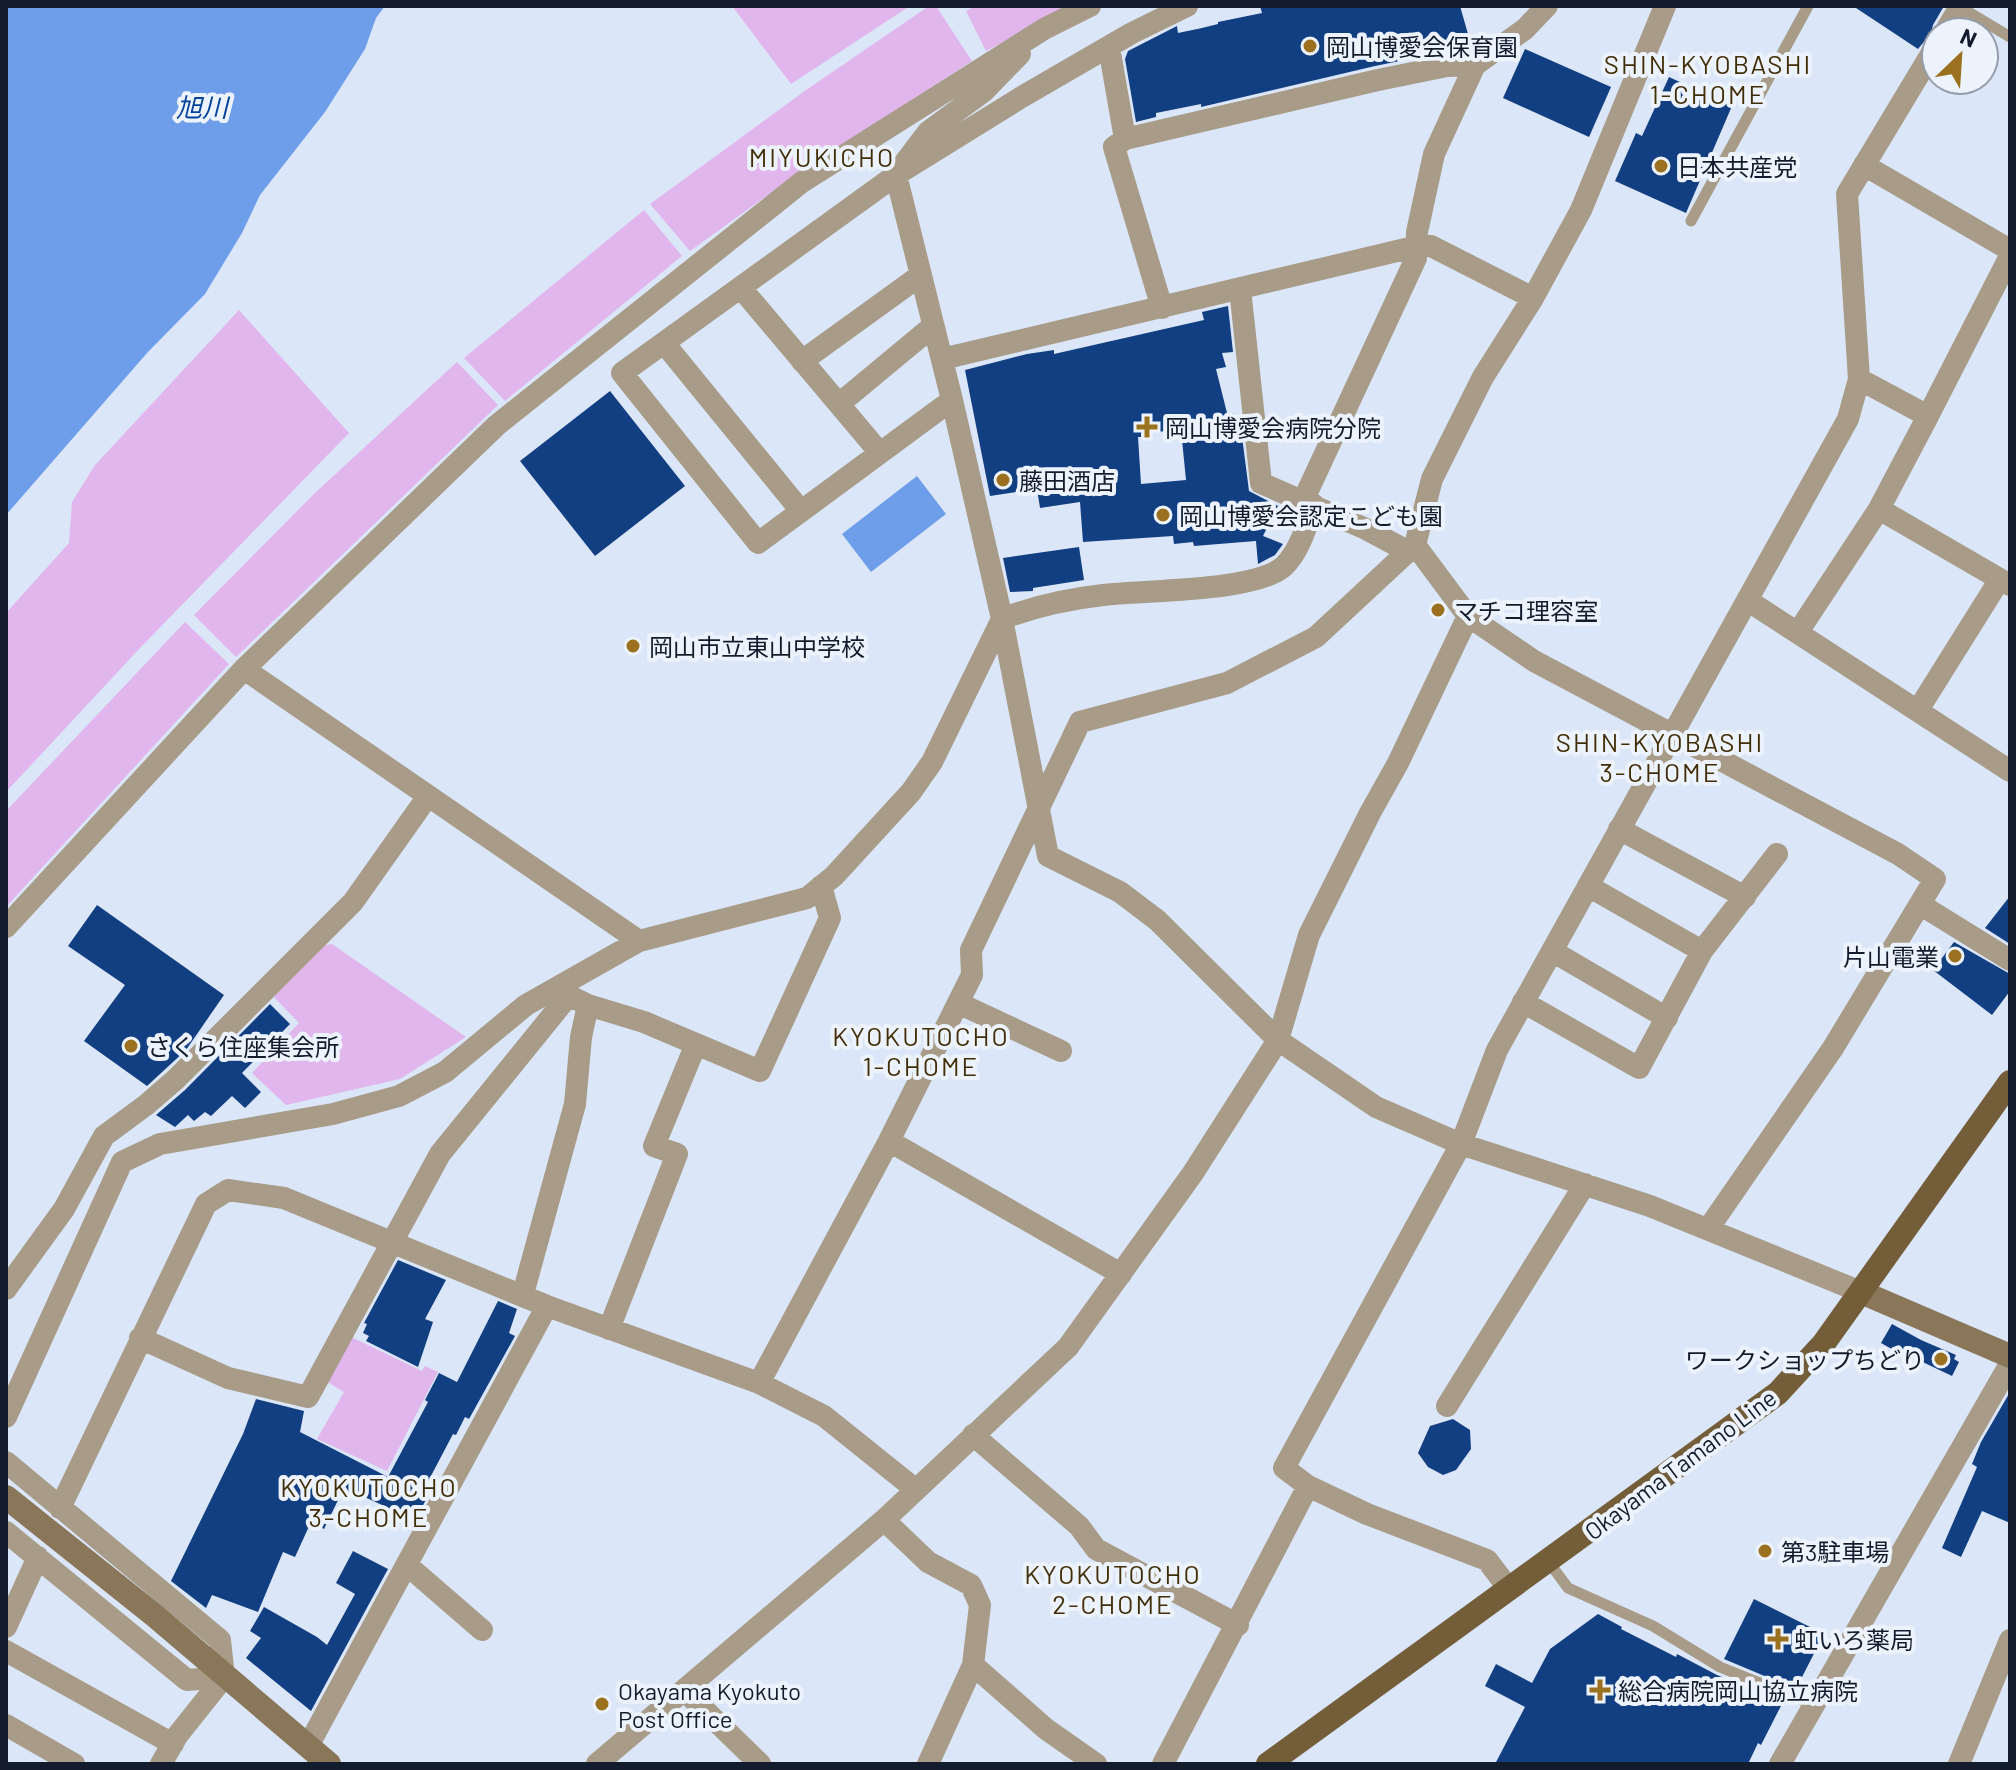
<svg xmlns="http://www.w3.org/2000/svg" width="2016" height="1770" font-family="Barlow,'Noto Sans JP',sans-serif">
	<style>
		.green { fill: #e1b6ec }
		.water { fill: #6e9ee9 }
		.building { fill: #123e82; fill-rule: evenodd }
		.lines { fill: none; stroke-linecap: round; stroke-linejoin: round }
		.lane { stroke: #a89b87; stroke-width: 11 }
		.street { stroke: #a89b87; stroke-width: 22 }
		.secondary { stroke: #8a775a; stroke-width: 24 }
		.primary { stroke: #745d39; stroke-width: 24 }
		.poi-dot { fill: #9b711f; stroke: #edf3fd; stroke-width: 3 }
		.labels { text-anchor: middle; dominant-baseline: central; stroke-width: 8; stroke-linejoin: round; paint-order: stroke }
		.poi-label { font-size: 24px; fill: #121c2c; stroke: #edf3fd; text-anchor: start }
		.street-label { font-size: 24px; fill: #121c2c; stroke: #edf3fd }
		.neighbourhood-label { font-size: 26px; letter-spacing: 2px; fill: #422e06; stroke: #edf3fd }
		.water-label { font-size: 26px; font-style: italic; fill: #05439a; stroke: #edf3fd }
	</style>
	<rect width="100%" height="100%" fill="#dbe7f9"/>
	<!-- green -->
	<path class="green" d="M732,6H910L791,84Z
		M929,6H936L972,61L797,174L690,251L650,204L806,90Z
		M976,6H1073L986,51L966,11Z
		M644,210L682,256L505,401L464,358Z
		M239,310L349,433L140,648L6,792V613L69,543L72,502L95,465Z
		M457,362L498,405L236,657L194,615L315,493Z
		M185,622L229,664L6,907V811Z
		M332,944L466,1037L400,1079L286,1105L252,1073L299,1023L271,994L320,946Z
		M347,1335L422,1371L425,1366L438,1372L387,1471L317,1439L344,1392L324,1380Z"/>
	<!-- water -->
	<path class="water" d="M6,6H385L376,18L365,49L325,112L260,195L242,233L205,294L147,353L6,515Z
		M917,476L946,514L871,572L842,534Z"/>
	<!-- building -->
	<path class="building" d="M1260,6H1460L1472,48L1465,51L1444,52L1375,66L1201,107V104L1156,113V117L1136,122L1125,59L1128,51L1177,26L1178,33L1202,28L1218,24V22L1262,13Z
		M1853,6H1944L1933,25L1931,33L1918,49Z
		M1525,49L1611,87L1589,137L1503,98Z
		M1669,77L1732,106L1686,213L1615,181L1636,133L1642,136Z
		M1228,306L1233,352L1222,353L1226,367L1216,369L1227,413H1234L1235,421H1240L1249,491L1278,506L1263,536L1283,544L1275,555L1258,564L1256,541L1194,546L1193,542L1174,544L1173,536L1083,542L1080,502L1040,508L1037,489L990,496L965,370L1027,354L1054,350V354L1204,320L1202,312ZM1181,430L1186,480L1141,484L1138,437H1141V433Z
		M610,391L685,486L595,556L520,461Z
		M1079,547L1084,580L1033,588V591L1010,592L1003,558Z
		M2010,896V944L1985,928Z
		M97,905L224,995L186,1050L147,1086L84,1041L125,985L68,946Z
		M1954,942L2010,974V991L1992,1015L1933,970Z
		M270,1004L290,1024L242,1073L261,1092L245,1108L232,1096L211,1116L205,1112L194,1121L188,1115L175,1127L156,1115L185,1090Z
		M398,1260L446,1280L425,1319L433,1322L418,1367L366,1341L369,1336L363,1333L367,1324L364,1323Z
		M498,1301L517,1309L509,1333L515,1336L469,1419L465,1417L456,1435L453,1434L422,1493L428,1496L415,1520L358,1494L352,1492L349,1496L342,1492L324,1529L311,1522L295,1557L283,1552L258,1612L212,1595L206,1608L171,1581L243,1434L256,1399L304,1411L300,1432L388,1477L428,1402L425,1400L439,1373L457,1382Z
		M1892,1324L1921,1340L1956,1355L1954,1359L1959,1362L1952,1376L1908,1355L1906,1357L1881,1343Z
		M2010,1392V1523L1982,1511L1961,1557L1942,1548L1977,1467L1972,1464L1981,1442Z
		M1453,1419L1470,1430L1471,1449L1456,1470L1443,1475L1428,1467L1418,1453L1430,1426Z
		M353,1551L388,1569L311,1711L246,1658L261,1638L250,1631L264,1607L317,1637L327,1645L355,1594L336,1583Z
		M1754,1599L1824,1634L1801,1679L1796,1677L1791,1687L1724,1659Z
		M1598,1614L1622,1627L1621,1629L1676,1657L1677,1654L1717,1675L1783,1702L1761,1745L1758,1743L1748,1764H1495L1525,1707L1485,1686L1496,1664L1532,1683L1550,1649Z"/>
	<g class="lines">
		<!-- lane -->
		<path class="lane" d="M1960,7L2010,37
			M1691,221L1808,6
			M1548,1561L1568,1588L1653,1626L1720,1667L1814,1705"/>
		<!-- street -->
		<path class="street" d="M1945,32L1960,7L1958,6
			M1109,47L1125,139L1378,80L1447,66L1475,65
			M1125,139L1114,147L1162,308
			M903,165L928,132L984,91L1020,54
			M1864,165L2010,250
			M896,175L952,400L1002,619L1048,856L1120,892L1157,920L1278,1040L1376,1107L1461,1144L1650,1206L1861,1292
			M741,288L880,453
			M1240,289L1261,483L1366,529L1409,552
			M664,343L801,511
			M942,359L1418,246H1431L1533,298
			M802,361L921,275
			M952,400L758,543L622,373L896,175L1020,98L1132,33L1187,6
			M839,404L933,326
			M1928,416L2010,256
			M1303,501L1416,258L1417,232L1434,154L1475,65L1525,29L1547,6
			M1879,509L2010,585
			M1415,545L1468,616L1534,661L1898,854L1935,879L1833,1048L1708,1229
			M1747,600L2010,771
			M1798,632L1879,509L1928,416L1859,379
			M244,669L639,941
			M1918,710L2000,579
			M1619,829L1745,897
			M1588,886L1702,951
			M1921,905L2010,960
			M6,927L244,669L497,425L802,182L1044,29L1090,6
			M1552,951L1667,1018
			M556,989L588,1005L644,1022L760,1071L830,918L821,886
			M1523,1002L1639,1068L1702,951L1777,854
			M958,1003L1061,1051
			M889,1141L1121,1274
			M6,1289L64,1209L104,1136L146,1105L175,1080L353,902L428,796
			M523,1294L575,1104L581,1037L588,1005
			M609,1329L677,1154L654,1146L696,1044
			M140,1338L228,1378L308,1397L440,1154L569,995
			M759,1383L889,1141L972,975L971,950L1080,722L1227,683L1316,637L1415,545L1432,479L1483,377L1533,298L1581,210L1665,6
			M1447,1406L1585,1184
			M6,1417L122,1162L160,1144L333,1114L399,1096L445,1072L526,1005L639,941L807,898L834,876L911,792L932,762L1002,619C1035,606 1068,599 1103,595C1143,590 1257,592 1284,566C1299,552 1307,525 1314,505
			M973,1435L1079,1526L1096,1549L1238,1625
			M6,1462L220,1640L224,1677L177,1736L161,1764
			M60,1508L206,1204L228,1190L284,1198L547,1306L759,1383L824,1416L915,1489
			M884,1520L928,1562L971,1585L980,1605L973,1665L928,1764
			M6,1532L187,1680L224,1677
			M407,1565L482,1630
			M1509,1589L1487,1560L1367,1514L1308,1486L1284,1468L1461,1144L1497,1050L1848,419L1859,379L1847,194L1936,46
			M6,1627L38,1557
			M6,1651L173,1744
			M973,1665L1046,1729L1096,1764
			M684,1690L760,1764
			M6,1725L74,1764
			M308,1746L547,1306
			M597,1764L884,1520L1068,1347L1193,1173L1278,1040L1309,935L1370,813L1398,763L1468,616
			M1163,1764L1308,1486
			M1780,1764L2010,1364
			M1959,1764L2010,1640"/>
		<!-- secondary -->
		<path class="secondary" d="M1861,1292L2010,1356
			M6,1497L154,1615L329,1764"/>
		<!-- primary -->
		<path class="primary" d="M1268,1764L1778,1393L1824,1343L2010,1082"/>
	</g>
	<!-- markers -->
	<g class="poi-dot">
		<circle cx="1310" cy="46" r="8"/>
		<circle cx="1661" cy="166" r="8"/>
		<path d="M1143 415h8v8h8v8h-8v8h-8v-8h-8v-8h8z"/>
		<circle cx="1003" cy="480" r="8"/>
		<circle cx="1163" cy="515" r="8"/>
		<circle cx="1438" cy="610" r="8"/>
		<circle cx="633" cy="646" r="8"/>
		<circle cx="1955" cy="956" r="8"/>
		<circle cx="131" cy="1046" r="8"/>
		<circle cx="1941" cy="1359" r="8"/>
		<circle cx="1765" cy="1551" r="8"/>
		<path d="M1774 1627h8v8h8v8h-8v8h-8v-8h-8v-8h8z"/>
		<path d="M1596 1678h8v8h8v8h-8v8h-8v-8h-8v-8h8z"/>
		<circle cx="602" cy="1704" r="8"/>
	</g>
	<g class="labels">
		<!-- poi labels -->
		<g class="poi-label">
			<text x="1326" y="46">岡山博愛会保育園</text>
			<text x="1677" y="166">日本共産党</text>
			<text x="1165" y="427">岡山博愛会病院分院</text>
			<text x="1019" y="480">藤田酒店</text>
			<text x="1179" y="515">岡山博愛会認定こども園</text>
			<text x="1454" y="610">マチコ理容室</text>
			<text x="649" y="646">岡山市立東山中学校</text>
			<text x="1939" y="956" text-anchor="end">片山電業</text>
			<text x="147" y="1046">さくら住座集会所</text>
			<text x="1925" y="1359" text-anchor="end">ワークショップちどり</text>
			<text x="1781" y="1551">第3駐車場</text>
			<text x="1794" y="1639">虹いろ薬局</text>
			<text x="618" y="1690">Okayama Kyokuto<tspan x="618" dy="28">Post Office</tspan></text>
			<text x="1618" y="1690">総合病院岡山協立病院</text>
		</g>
		<!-- street labels -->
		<g class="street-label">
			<text transform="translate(1680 1464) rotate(-37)">Okayama Tamano Line</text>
		</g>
		<!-- neighbourhood labels -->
		<g class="neighbourhood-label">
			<text x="1708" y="63">SHIN-KYOBASHI<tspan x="1708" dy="30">1-CHOME</tspan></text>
			<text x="822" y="156">MIYUKICHO</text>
			<text x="1660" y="741">SHIN-KYOBASHI<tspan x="1660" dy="30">3-CHOME</tspan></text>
			<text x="921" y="1035">KYOKUTOCHO<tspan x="921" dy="30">1-CHOME</tspan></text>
			<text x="369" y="1486">KYOKUTOCHO<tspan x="369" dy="30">3-CHOME</tspan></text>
			<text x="1113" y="1573">KYOKUTOCHO<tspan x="1113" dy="30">2-CHOME</tspan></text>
		</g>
		<!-- water labels -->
		<g class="water-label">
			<text x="202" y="106">旭川</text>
		</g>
	</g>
	<!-- border -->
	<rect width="2016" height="1770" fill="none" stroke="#121c2c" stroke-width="16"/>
	<!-- north arrow -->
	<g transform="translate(1960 56) rotate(25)"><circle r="38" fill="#edf3fd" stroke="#959da9" stroke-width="2"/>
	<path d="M0-6L14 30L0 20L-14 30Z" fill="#9b711f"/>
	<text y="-12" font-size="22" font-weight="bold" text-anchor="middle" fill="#121c2c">N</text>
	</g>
</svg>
